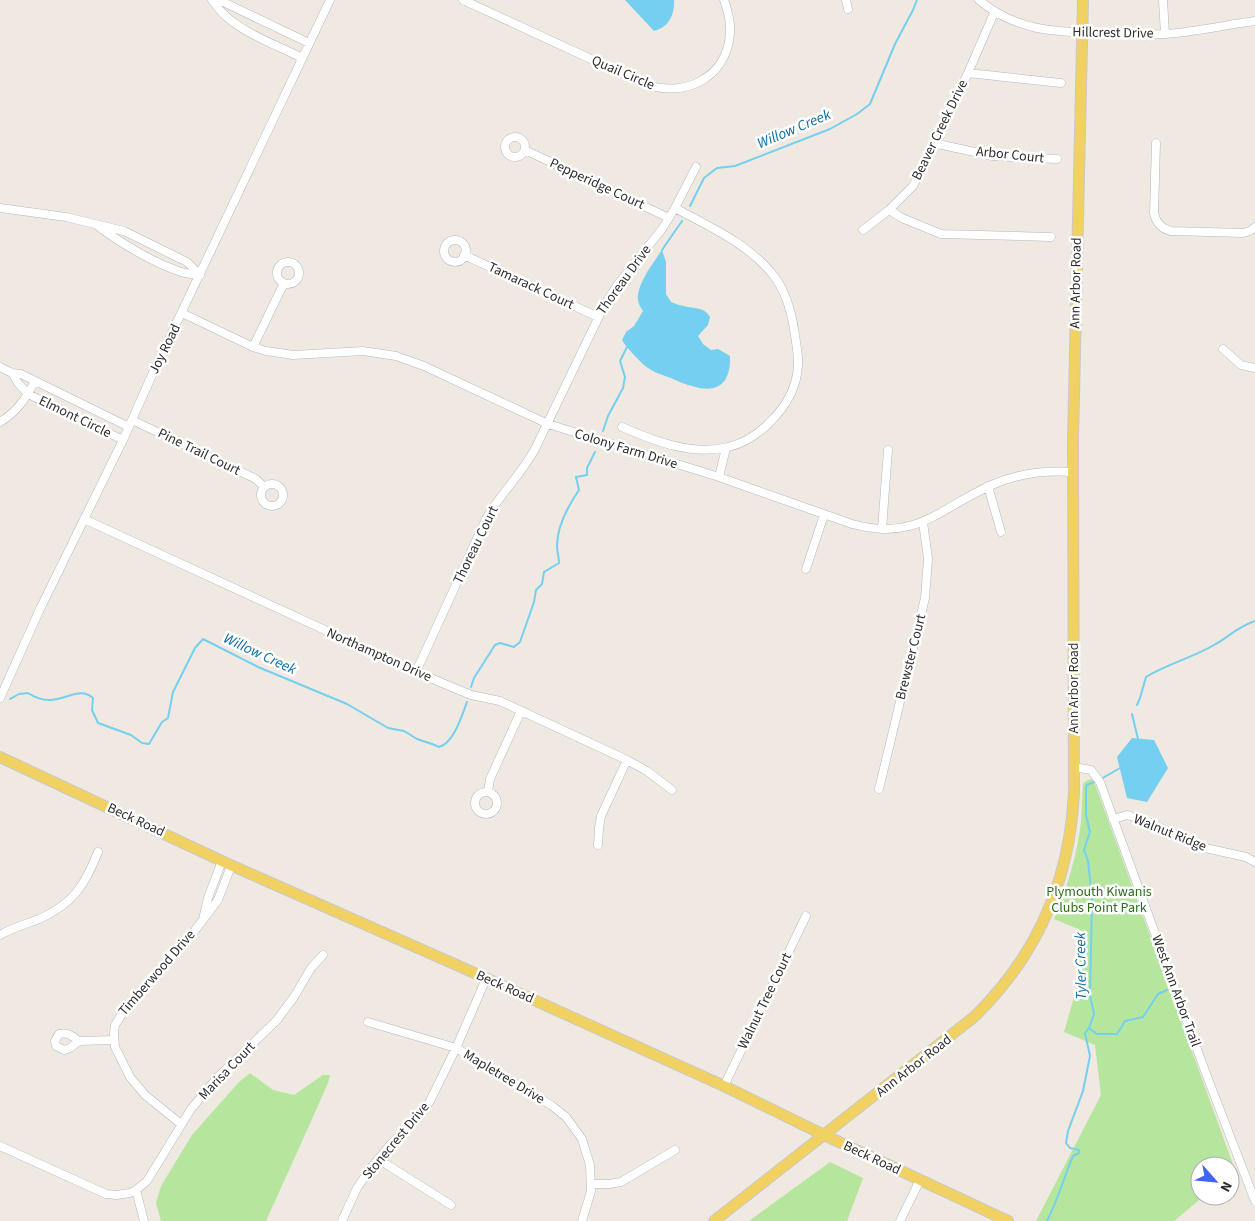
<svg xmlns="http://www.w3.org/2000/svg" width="1255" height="1221" font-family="'Source Sans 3',sans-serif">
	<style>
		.green { fill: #b6e59e }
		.water { fill: #75cff0 }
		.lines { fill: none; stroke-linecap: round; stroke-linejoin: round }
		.stream { stroke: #75cff0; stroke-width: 2 }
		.minor-casing { stroke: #b4b7c1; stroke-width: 9 }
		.major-casing { stroke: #c9c9c9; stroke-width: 12 }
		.minor { stroke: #fff; stroke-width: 8 }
		.major { stroke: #f2d163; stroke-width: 10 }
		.labels { text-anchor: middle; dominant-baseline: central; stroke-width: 5; stroke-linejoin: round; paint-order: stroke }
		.street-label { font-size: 14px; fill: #2e2e2e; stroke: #fff }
		.park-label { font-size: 14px; fill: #2c6e1b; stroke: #fff }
		.water-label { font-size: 15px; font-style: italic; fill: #0d6fa3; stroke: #fff }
	</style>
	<rect width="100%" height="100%" fill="#efe9e1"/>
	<!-- green -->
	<path class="green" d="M1091,779L1094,781L1235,1170L1230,1174V1166H1200V1196H1204L1174,1221H1036L1101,1095L1095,1045L1064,1032L1076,990L1083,931L1054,919C1067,888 1077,856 1081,822C1082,809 1082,797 1083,784L1086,781Z
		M250,1073L273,1090L294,1095L323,1075H330L328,1083L313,1117L266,1221H161L156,1203L161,1186L192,1135L239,1082Z
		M830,1162L863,1178L847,1221H749Z"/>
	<!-- water -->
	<path class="water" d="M625,0H674C675,14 669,27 654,31Z
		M662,250L666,262V294L671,302C676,304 682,306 688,307C697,309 704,307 710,317L708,325L698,336L703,344L711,350L718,349L730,356C731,398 702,392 673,379C666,376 655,373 648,368C641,363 626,347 622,340L626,332L634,326L643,311C641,308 638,303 638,300C636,285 654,262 662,250Z
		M1132,738L1154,740L1168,768L1147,802L1127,798L1117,757Z"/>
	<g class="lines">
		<!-- stream -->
		<path class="stream" d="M690,206L704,178L717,168L735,166L830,129L857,114L870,104L895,44L913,10L917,0
			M662,250L682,221
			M603,431L608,416L623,388L625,377L620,361L627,347
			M471,687L474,678L495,645L500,643L514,647L520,642L534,602L536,590L542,584L544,572L559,563C559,557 557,552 557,546C557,527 568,506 579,490L576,477L587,475V468L595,452
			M10,699L19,694L28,693C58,713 75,682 93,698L92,710L98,723L131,735L142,743L149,744L162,722L168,718L173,692L195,648L203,639L258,667L347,704L388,728L404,731L417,739L432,744L439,747C454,743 462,715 467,702
			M1137,705L1140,698L1146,677C1167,664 1192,658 1214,645C1230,636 1236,628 1255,621
			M1132,714L1138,739
			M1101,779L1120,768
			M1089,1028L1097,1034H1117L1125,1021L1143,1017L1158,994L1167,990
			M1047,1221C1058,1200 1064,1177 1073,1156L1079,1153V1150L1070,1148L1066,1143L1068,1131L1083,1091L1090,1056L1085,1033L1089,1028L1094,1014L1090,996L1092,898L1088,861L1084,850L1090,832L1086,815V787L1087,785L1096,781"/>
		<defs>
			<path id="minor" d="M212,0C231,30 271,42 302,58
				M219,0L309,43
				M463,0L645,84C684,98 726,79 730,34C731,22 728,11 724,0
				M846,0L848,9
				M979,0C1016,31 1054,32 1100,33C1122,34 1143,35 1165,34C1195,32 1225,25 1255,21
				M1163,0L1165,34
				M968,73L1061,83
				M505 147a10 10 0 1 1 20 0a10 10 0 1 1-20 0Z
				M933,143L993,156L1057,159
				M1156,143L1154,213C1156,223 1162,229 1171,231L1243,233L1250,231L1255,227
				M525,150L669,218
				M0,208L66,217L124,231L187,262L200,275
				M889,210L902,218L941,234L1051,237
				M99,227C124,245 152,262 181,272C187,274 194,274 200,275
				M863,230L889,210L913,186L968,73L994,13
				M444 251a11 11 0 1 1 22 0a11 11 0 1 1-22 0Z
				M464,255L598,317
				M277 273a11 11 0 1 1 22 0a11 11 0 1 1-22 0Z
				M182,313L253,347L266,351L293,355L363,351L396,356L424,366L548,424L719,477L852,524C918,542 940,507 994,484C1020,473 1045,470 1073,472
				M253,347L284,283
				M1223,349L1241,365L1255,368
				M0,367L12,373L21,374L129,427
				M12,373L18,383L28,394L123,440
				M132,420L256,479L264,487
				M0,422C17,412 26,398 35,381
				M622,427C654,441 692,456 728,447C759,440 792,406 797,374C800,359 796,344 794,329C791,310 786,292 774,276C749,244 710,227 675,208
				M719,477L726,448
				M261 495a11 11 0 1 1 22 0a11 11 0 1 1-22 0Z
				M988,486L1001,532
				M84,519L416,672L471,695L500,701L627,760L647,771L672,790
				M882,529L888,450
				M806,569L824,515
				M416,672L486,519C500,494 521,475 535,449L604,306L618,284L662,229L675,208L696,167
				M0,698L40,609L123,440L156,366L330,0
				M1074,767L1091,770L1100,782L1205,1071L1255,1201
				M879,789L925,598L928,559L923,522
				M475 803a11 11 0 1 1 22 0a11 11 0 1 1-22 0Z
				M488,792L490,779L521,711
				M1113,819L1127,815L1144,820L1205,848L1246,857L1255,862
				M598,845L599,828L601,816L627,760
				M204,915L208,898L222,861
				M0,935C12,928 26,924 39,919C73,904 85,885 98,852
				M368,1022L456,1048L551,1105L566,1117L582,1139L590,1165L591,1191L582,1221
				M79,1041C72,1036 68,1032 59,1034L55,1041L56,1046L64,1050L70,1048L79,1041L114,1040
				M724,1086L806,916
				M181,1124L145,1095L130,1077L115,1047L114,1033L115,1025L127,1006L193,933L218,900L231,866
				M0,1146L106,1194L116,1195L130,1193L136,1190L147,1181L191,1109L216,1079L277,1020L294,997L311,968L323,955
				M378,1159L451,1205
				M592,1184H609L621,1182L675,1150
				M136,1190L144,1221
				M342,1221L357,1188L370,1169L390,1145L416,1120L430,1101L456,1048L486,979
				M900,1221L920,1180"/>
			<path id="major" d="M0,757L226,863L461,967L724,1086L824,1135L1008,1221
				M714,1221L974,1017C1038,955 1070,880 1074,792L1073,440L1083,0"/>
		</defs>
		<!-- minor casing -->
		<use href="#minor" class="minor-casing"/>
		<!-- major casing -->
		<use href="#major" class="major-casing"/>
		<!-- minor -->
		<use href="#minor" class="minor"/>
		<!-- major -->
		<use href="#major" class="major"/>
	</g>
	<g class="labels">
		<!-- street labels -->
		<g class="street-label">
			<text transform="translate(1113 33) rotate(1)">Hillcrest Drive</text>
			<text transform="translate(623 73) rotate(23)">Quail Circle</text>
			<text transform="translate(940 130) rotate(-64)">Beaver Creek Drive</text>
			<text transform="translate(1010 155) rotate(6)">Arbor Court</text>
			<text transform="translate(597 184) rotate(25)">Pepperidge Court</text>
			<text transform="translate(624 280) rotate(-54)">Thoreau Drive</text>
			<text transform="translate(1076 283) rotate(-89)">Ann Arbor Road</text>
			<text transform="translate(531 286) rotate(25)">Tamarack Court</text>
			<text transform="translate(165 349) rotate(-64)">Joy Road</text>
			<text transform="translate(75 417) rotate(26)">Elmont Circle</text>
			<text transform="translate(626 449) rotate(17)">Colony Farm Drive</text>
			<text transform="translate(199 452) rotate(26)">Pine Trail Court</text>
			<text transform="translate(476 545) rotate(-64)">Thoreau Court</text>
			<text transform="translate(379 655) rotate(24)">Northampton Drive</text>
			<text transform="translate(911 657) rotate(-76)">Brewster Court</text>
			<text transform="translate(1074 688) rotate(-90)">Ann Arbor Road</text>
			<text transform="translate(136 820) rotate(25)">Beck Road</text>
			<text transform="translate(1170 833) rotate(22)">Walnut Ridge</text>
			<text transform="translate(157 973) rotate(-49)">Timberwood Drive</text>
			<text transform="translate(505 987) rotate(24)">Beck Road</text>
			<text transform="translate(1176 991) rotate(70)">West Ann Arbor Trail</text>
			<text transform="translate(765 1001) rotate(-64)">Walnut Tree Court</text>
			<text transform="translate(914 1066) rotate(-38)">Ann Arbor Road</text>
			<text transform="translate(227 1071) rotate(-46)">Marisa Court</text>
			<text transform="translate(504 1077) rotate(31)">Mapletree Drive</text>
			<text transform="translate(396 1141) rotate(-50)">Stonecrest Drive</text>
			<text transform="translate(872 1158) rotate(25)">Beck Road</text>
		</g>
		<!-- park labels -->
		<g class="park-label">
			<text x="1099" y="892">Plymouth Kiwanis<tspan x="1099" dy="16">Clubs Point Park</tspan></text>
		</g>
		<!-- water labels -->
		<g class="water-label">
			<text transform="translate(794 129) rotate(-23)">Willow Creek</text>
			<text transform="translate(260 654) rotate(25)">Willow Creek</text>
			<text transform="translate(1081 966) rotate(-91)">Tyler Creek</text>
		</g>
	</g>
	<!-- north arrow -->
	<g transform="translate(1215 1181) rotate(117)"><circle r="24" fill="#ffffff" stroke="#ababab"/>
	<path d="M0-4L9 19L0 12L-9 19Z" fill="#4264fb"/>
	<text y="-8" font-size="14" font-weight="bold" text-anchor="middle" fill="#2e2e2e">N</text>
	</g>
</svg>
